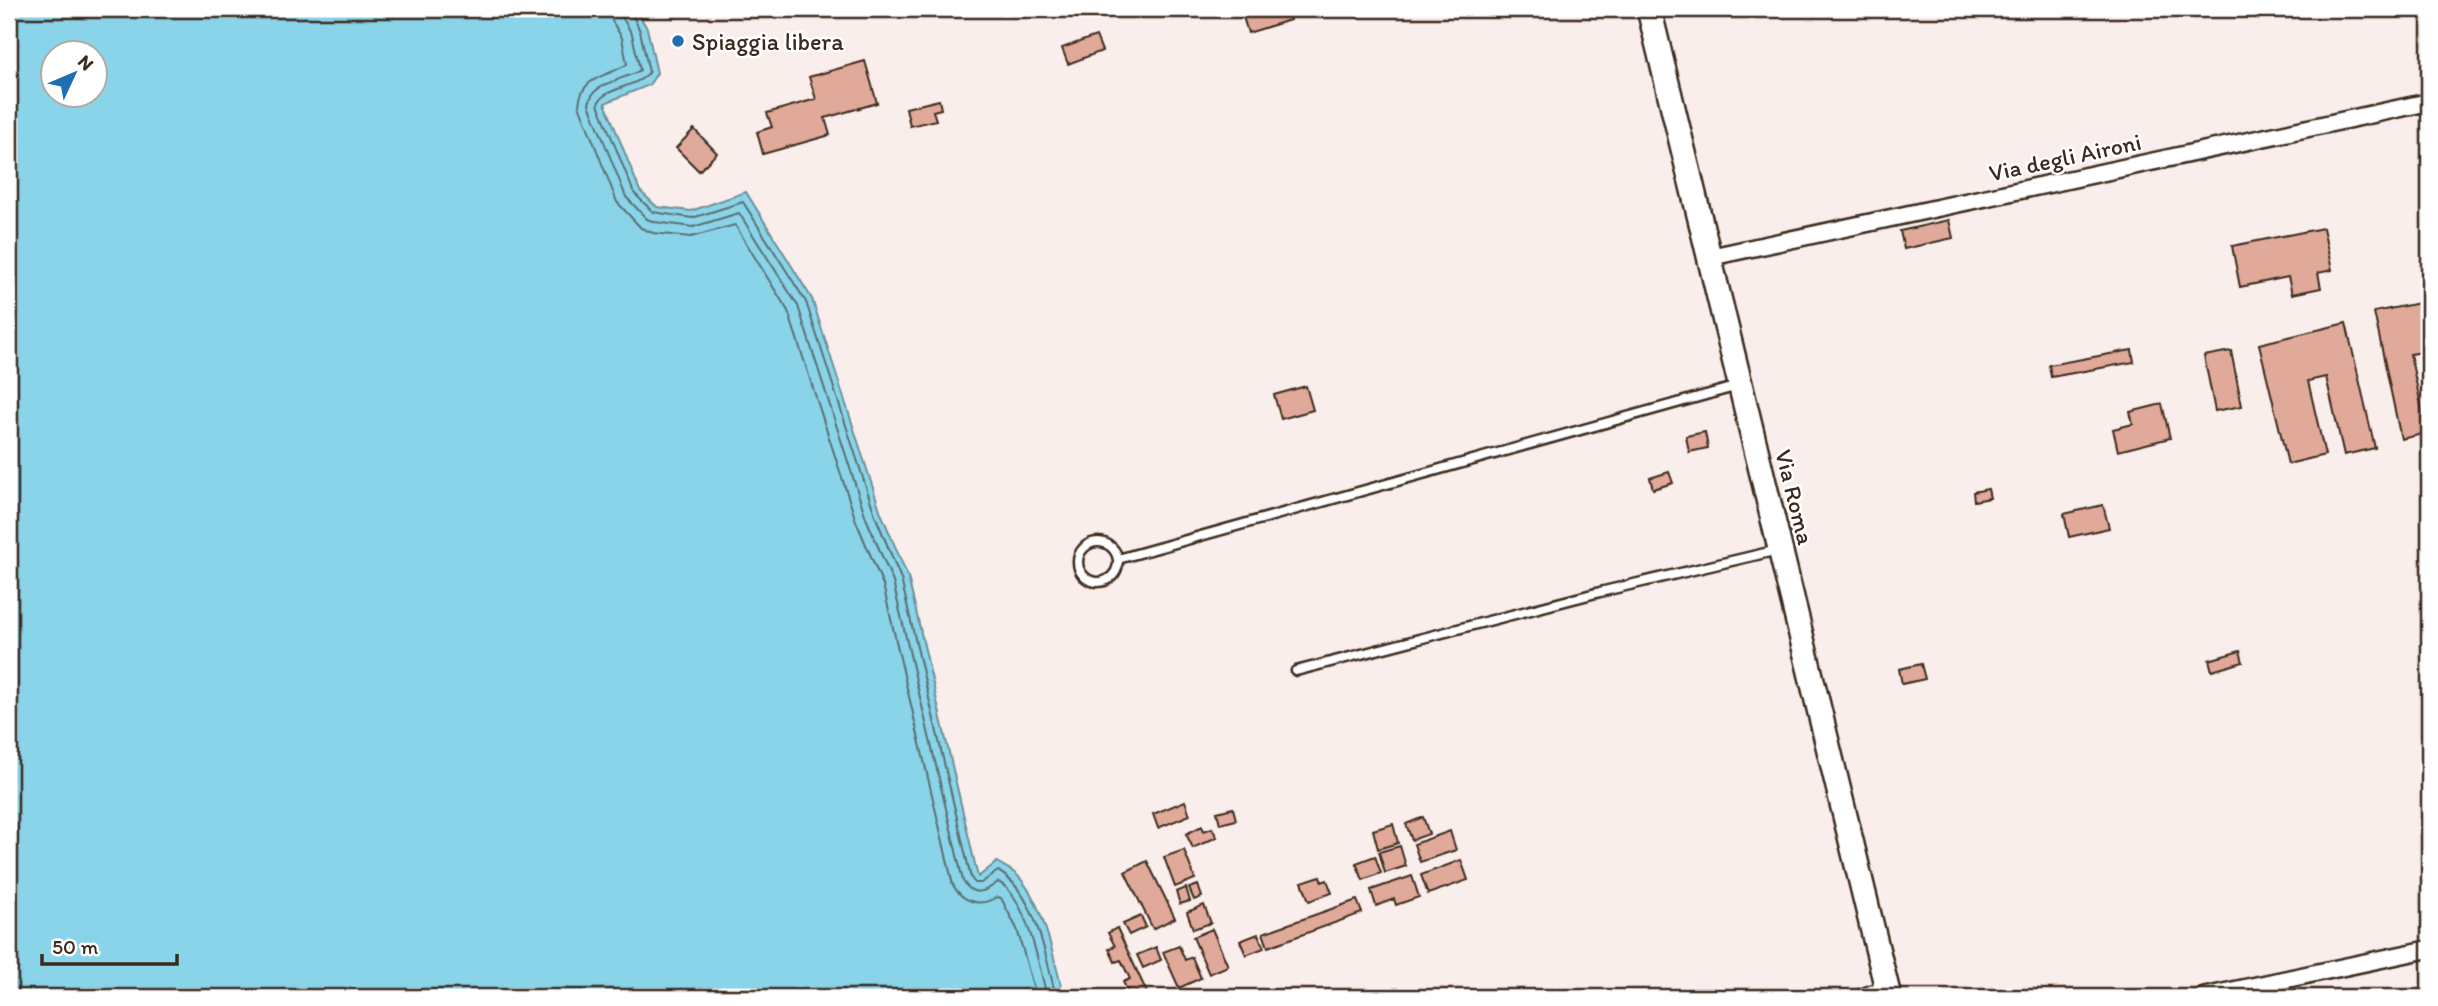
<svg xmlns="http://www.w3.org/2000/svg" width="2438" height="1006" font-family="Itim,sans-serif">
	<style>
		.water { fill: #8ad4ea; stroke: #6a9098; stroke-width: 2; fill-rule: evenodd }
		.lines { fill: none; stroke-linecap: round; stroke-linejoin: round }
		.shore { stroke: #5b6e70; stroke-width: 2 }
		.building { fill: #e1a999; stroke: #3b2a1e; stroke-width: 2 }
		.lane-casing { stroke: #3b2a1e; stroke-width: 13 }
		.street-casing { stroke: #3b2a1e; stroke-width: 21 }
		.secondary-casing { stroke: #3b2a1e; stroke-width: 28 }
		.lane { stroke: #fff; stroke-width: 8 }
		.street { stroke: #fff; stroke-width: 16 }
		.secondary { stroke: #fff; stroke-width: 23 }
		.poi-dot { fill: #1f6fb2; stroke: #fff; stroke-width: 2.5 }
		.labels { text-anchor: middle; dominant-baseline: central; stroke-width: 5; stroke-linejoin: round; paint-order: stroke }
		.poi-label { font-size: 24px; fill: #3b2a1e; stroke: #fff; text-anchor: start }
		.street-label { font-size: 24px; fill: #3b2a1e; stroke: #fff }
	</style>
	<rect width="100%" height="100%" fill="#f9eeeb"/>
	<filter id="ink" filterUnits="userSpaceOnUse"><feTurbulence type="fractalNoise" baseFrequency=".0143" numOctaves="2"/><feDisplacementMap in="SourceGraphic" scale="14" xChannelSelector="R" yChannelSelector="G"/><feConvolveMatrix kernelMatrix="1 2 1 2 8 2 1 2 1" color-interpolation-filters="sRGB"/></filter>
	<g filter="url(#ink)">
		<!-- water -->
		<path class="water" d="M9,9H635L647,28L657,73L649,85L605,103L640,191L657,207L691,211L746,192L812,299L881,513L908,577L978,877L997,862C1003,866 1010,869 1016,874C1044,901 1054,961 1064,997H9ZM52,52H94V94H52Z"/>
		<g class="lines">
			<!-- shore -->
			<path class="shore" d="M610,9L612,21L622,38L627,64C609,77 581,75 579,105L617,202L641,228L653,233L691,237L735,225L788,311L856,521L883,585L953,885C963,903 980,907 997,897L1001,898L1017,929L1036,997
				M621,9L622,17L632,34L640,70C624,81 592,81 589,104L626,197L647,219L655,222L693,227L739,213L798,306L866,518L893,582L963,881C973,898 985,892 998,882C1026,894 1040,969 1047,997
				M630,9L640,31L649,72C638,88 603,87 598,104L634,193L653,212L692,218L743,202L806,302L875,515L901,579L971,878L975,883H981L998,871C1036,892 1046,958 1056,997"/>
		</g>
		<!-- building -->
		<path class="building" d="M1247,9H1287L1290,20L1248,33L1241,10Z
			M1096,36L1102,51L1068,64L1062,48Z
			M865,61L877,103L825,118L830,135L763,154L757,132L772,127L767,113L816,99L809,77Z
			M939,100L941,109L933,111L936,120L910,126L906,108Z
			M694,129L717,153L699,171L676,148Z
			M1949,220L1953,238L1904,249L1900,231Z
			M2323,228L2332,270L2318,273L2321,288L2292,294L2288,277L2240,287L2232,246Z
			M2429,301V351L2410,354L2427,433L2401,439L2374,312Z
			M2346,323L2375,448L2344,455L2326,377L2308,381L2325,455L2288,464L2259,344Z
			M2132,350L2134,362L2051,377L2049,365Z
			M2231,351L2242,406L2215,411L2204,356Z
			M1306,386L1313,410L1281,419L1274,395Z
			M2162,404L2170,438L2118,451L2113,429L2133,424L2130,412Z
			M1705,432L1708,448L1689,452L1686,436Z
			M1669,472L1673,483L1653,489L1650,478Z
			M1988,489L1990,498L1974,501L1973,492Z
			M2103,505L2109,528L2069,537L2064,514Z
			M2240,651L2243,662L2212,671L2209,660Z
			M1921,664L1925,679L1902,684L1899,669Z
			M1185,801L1190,815L1158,828L1153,814Z
			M1233,808L1236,820L1220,824L1217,812Z
			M1423,817L1429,834L1412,840L1406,824Z
			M1393,824L1398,843L1378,849L1373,830Z
			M1202,826L1204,831L1212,828L1217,837L1193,848L1186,834Z
			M1450,831L1456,850L1420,862L1414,844Z
			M1400,846L1406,866L1385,873L1379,852Z
			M1184,850L1195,879L1175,887L1164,857Z
			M1375,856L1381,873L1363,880L1356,863Z
			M1461,860L1468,880L1428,894L1421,875Z
			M1147,861L1175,918L1153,929L1125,872Z
			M1320,876L1322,882L1327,880L1332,893L1309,901L1302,882Z
			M1412,876L1419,897L1396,905L1394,899L1376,906L1371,890Z
			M1198,885L1202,897L1194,900L1189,888Z
			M1186,888L1190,901L1180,904L1176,892Z
			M1357,900L1362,913L1268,947L1263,933Z
			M1204,905L1211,923L1193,929L1187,912Z
			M1141,916L1146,927L1129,935L1123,924Z
			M1117,928L1149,997H1140L1137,991L1129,994L1123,982L1130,979L1121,960L1115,962L1109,949L1115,946L1108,933Z
			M1212,929L1228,966L1209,974L1193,937Z
			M1258,934L1264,948L1246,955L1240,941Z
			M1179,946L1185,960L1192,957L1201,978L1179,988L1163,952Z
			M1156,947L1161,960L1143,968L1137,955Z
			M2429,988V997H2406V995Z"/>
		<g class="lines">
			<defs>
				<path id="lane" d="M1078 562a20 20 0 1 1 40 0a20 20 0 1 1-40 0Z
					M1118,559L1738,386
					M1296,671L1600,592L1778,550
					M1853,997L1883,985"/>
				<path id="street" d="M1710,257L2429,102
					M2202,997L2429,949"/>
				<path id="secondary" d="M1649,9L1889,997"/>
			</defs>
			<!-- lane casing -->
			<use href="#lane" class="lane-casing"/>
			<!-- street casing -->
			<use href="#street" class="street-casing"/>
			<!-- secondary casing -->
			<use href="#secondary" class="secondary-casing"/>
			<!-- lane -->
			<use href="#lane" class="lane"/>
			<!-- street -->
			<use href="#street" class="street"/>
			<!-- secondary -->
			<use href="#secondary" class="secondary"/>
		</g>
	</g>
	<!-- markers -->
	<circle class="poi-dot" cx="678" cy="41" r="7"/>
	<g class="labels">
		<!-- poi labels -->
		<g class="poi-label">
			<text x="692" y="41">Spiaggia libera</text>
		</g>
		<!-- street labels -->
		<g class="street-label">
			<text transform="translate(2065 157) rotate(-12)">Via degli Aironi</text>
			<text transform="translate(1795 497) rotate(76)">Via Roma</text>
		</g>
	</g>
	<!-- margin -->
	<rect width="2438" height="1006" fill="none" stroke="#fff" stroke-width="35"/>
	<rect x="18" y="18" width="2403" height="971" fill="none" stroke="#3b2a1e" stroke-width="2.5" filter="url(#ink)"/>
	<!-- north arrow -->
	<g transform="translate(74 74) rotate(46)"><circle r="33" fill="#ffffff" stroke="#b1aaa5" stroke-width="2"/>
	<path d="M0-5L12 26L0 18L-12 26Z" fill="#1f6fb2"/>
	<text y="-10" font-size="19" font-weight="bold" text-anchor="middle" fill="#3b2a1e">N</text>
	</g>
	<!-- scale -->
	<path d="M42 954v10h135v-10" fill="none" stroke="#3b2a1e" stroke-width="3.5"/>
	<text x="52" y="954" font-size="21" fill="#3b2a1e" stroke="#ffffff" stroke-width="5" paint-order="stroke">50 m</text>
</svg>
